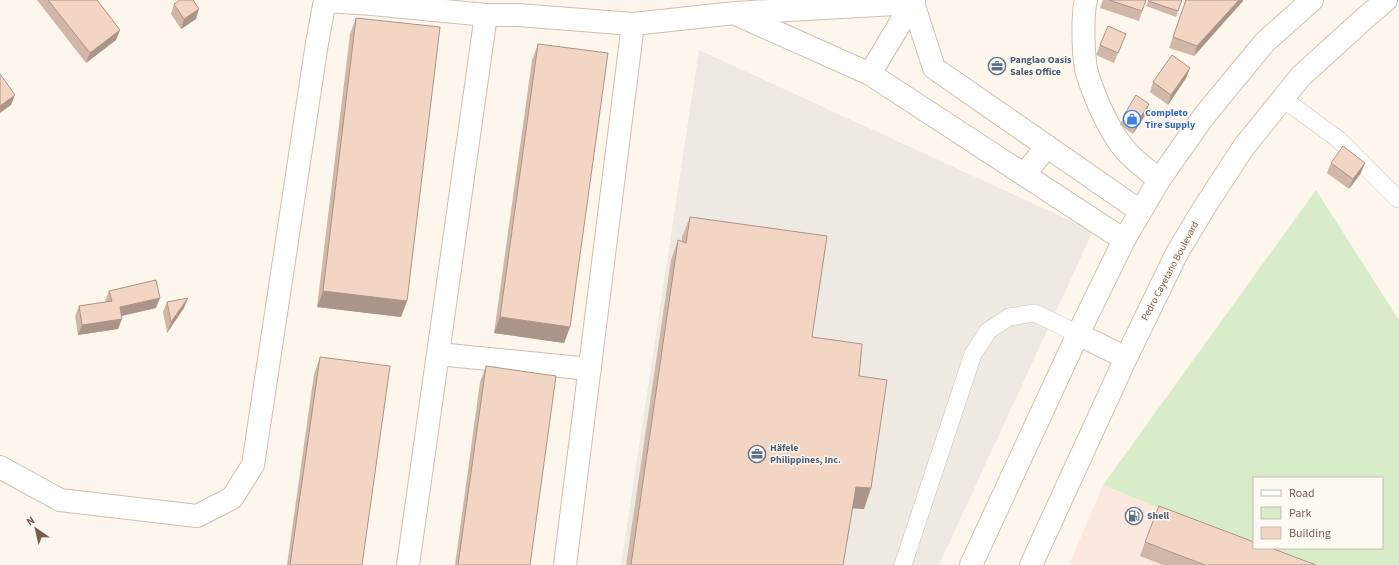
<svg xmlns="http://www.w3.org/2000/svg" width="1399" height="565" font-family="'Source Sans 3',sans-serif">
	<style>
		.commercial { fill: #fde8e0 }
		.industrial { fill: #efe9e4 }
		.green { fill: #d8ecc9 }
		.lines { fill: none; stroke-linecap: round; stroke-linejoin: round }
		.lane-casing { stroke: #d1beb0; stroke-width: 18 }
		.street-casing { stroke: #d1beb0; stroke-width: 24 }
		.secondary-casing { stroke: #d6c0b0; stroke-width: 24 }
		.lane { stroke: #fff; stroke-width: 17 }
		.street { stroke: #fff; stroke-width: 22 }
		.secondary { stroke: #fff; stroke-width: 22 }
		.wall { fill: #d1b7a8 }
		.shaded-wall { fill: #aa9588 }
		.building { fill: #f3d5c3; stroke: #aa9588 }
		.labels { text-anchor: middle; dominant-baseline: central; stroke-width: 3; stroke-linejoin: round; paint-order: stroke }
		.service-label { font-size: 10px; font-weight: bold; fill: #4e5e75; stroke: #fffaf3; text-anchor: start }
		.shop-label { font-size: 10px; font-weight: bold; fill: #366cbe; stroke: #fffaf3; text-anchor: start }
		.street-label { font-size: 10px; fill: #7a5c4d; stroke: #fffaf3 }
	</style>
	<rect width="100%" height="100%" fill="#fdf6ec"/>
	<!-- commercial -->
	<path class="commercial" d="M1103,485L1254,548L1298,565H1069Z"/>
	<!-- industrial -->
	<path class="industrial" d="M699,50L1093,231L939,565H621Z"/>
	<!-- green -->
	<path class="green" d="M1316,190L1399,320V565H1298L1256,548H1382V478H1254V547L1103,485Z"/>
	<g class="lines">
		<defs>
			<path id="lane" d="M1283,99L1338,139L1398,199
				M903,565L973,354L988,331L1009,317L1035,313L1078,334"/>
			<path id="street" d="M1086,0C1082,15 1083,58 1087,73C1094,95 1106,123 1119,142C1129,157 1145,168 1159,180
				M325,1L372,4L486,15H518L633,24L735,13L913,3L934,68L1140,211
				M738,15L870,74L1124,240
				M870,74L914,0
				M1024,175L1047,146
				M438,354L590,369
				M0,467L60,500L197,516L232,498L253,465L317,43L325,0
				M408,565L486,15
				M565,565L633,24"/>
			<path id="secondary" d="M1078,334L1126,358
				M971,565L1078,334L1124,240L1159,180L1204,116L1265,42L1312,0
				M1031,565L1126,358L1177,253L1204,208L1243,148L1301,76L1365,18L1386,0"/>
		</defs>
		<!-- lane casing -->
		<use href="#lane" class="lane-casing"/>
		<!-- street casing -->
		<use href="#street" class="street-casing"/>
		<!-- secondary casing -->
		<use href="#secondary" class="secondary-casing"/>
		<!-- lane -->
		<use href="#lane" class="lane"/>
		<!-- street -->
		<use href="#street" class="street"/>
		<!-- secondary -->
		<use href="#secondary" class="secondary"/>
	</g>
	<!-- wall -->
	<path class="wall" d="M37,0H97L120,30L116,40L86,63Z
		M1103,0H1146L1139,21L1100,8Z
		M1149,0H1182L1176,17L1146,6Z
		M1186,0H1243V1L1194,56L1169,48Z
		M174,4L196,19L181,29L171,14Z
		M356,18L407,301L401,317L317,307L350,34Z
		M1126,34L1114,63L1096,55L1100,45Z
		M538,44L570,327L564,343L494,333L532,60Z
		M1190,68L1186,78L1168,105L1150,92L1153,82Z
		M1146,114L1133,134L1120,125L1124,115Z
		M1331,163L1361,173L1349,189L1327,173Z
		M690,217L812,337L859,376L871,488L864,509L852,508L843,565H626L671,260L678,240L682,241V237Z
		M109,291L156,308L122,316L118,329L78,335L75,316L79,306L106,302L105,301Z
		M167,302L184,308L167,333L163,312Z
		M320,357L362,565H287L314,374Z
		M486,366L530,565H455L480,382Z
		M1145,542L1316,565H1163L1140,556Z"/>
	<!-- shaded-wall -->
	<path class="shaded-wall" d="M1239,0H1243V1L1194,56L1197,46Z
		M199,9L196,19L181,29L184,19Z
		M120,30L116,40L86,63L90,53Z
		M1190,68L1186,78L1168,105L1171,95Z
		M15,95L11,105L0,113V106Z
		M1149,104L1146,114L1133,134L1137,123Z
		M1365,163L1361,173L1349,189L1353,179Z
		M323,291L407,301L401,317L317,307Z
		M160,298L156,308L116,317L120,307Z
		M188,298L184,308L167,333L171,322Z
		M500,317L570,327L564,343L494,333Z
		M122,319L118,329L78,335L82,325Z
		M856,487L871,488L864,509L848,508Z"/>
	<!-- building -->
	<path class="building" d="M48,0H97L120,30L90,53Z
		M180,0H193L199,9L184,19L174,4Z
		M1109,0H1146L1142,11Z
		M1149,0H1182L1178,11L1148,1Z
		M1186,0H1239L1197,46L1173,37Z
		M356,18L440,27L407,301L323,291Z
		M1108,26L1126,34L1118,53L1100,45Z
		M538,44L608,53L570,327L500,317Z
		M1172,55L1190,68L1171,95L1153,82Z
		M0,74L15,95L0,106Z
		M1136,95L1149,104L1137,123L1124,115Z
		M1343,146L1365,163L1353,179L1331,163Z
		M690,217L827,236L812,337L862,344L859,376L887,380L871,488L856,487L843,565H631L678,240L686,243Z
		M156,280L160,298L120,307L122,319L82,325L79,306L112,301L109,291Z
		M188,298L171,322L167,302Z
		M320,357L390,366L362,565H290Z
		M486,366L556,376L530,565H458Z
		M1159,506L1254,542V548H1271L1316,565H1205L1145,542Z"/>
	<!-- icons -->
	<defs>
		<symbol id="office-ring" viewBox="-11 -11 22 22"><circle r="9.5" fill="#fffaf3" stroke="#5c6f8a" stroke-width="1.5"/><path d="M-6-3h4V-5.5h4V-3h4V5H-6ZM-1-4.5V-3h2v-1.5ZM-6 0V1H6V0Z" fill="#5c6f8a"/></symbol>
		<symbol id="shop-ring" viewBox="-11 -11 22 22"><circle r="9.5" fill="#fffaf3" stroke="#3f7fe0" stroke-width="1.5"/><path d="M-5-2.5h2.3a2.7 3.5 0 0 1 5.4 0H5L5.5 6h-11ZM-1.5-2.5h3a1.5 2.3 0 0 0-3 0Z" fill="#3f7fe0"/></symbol>
		<symbol id="fuel-ring" viewBox="-11 -11 22 22"><circle r="9.5" fill="#fffaf3" stroke="#5c6f8a" stroke-width="1.5"/><path d="M-5.5-6h7V0h2V4h1.3V-2.5L3-4.5l.8-.8L6-3V5H2.5V1h-1V6h-7ZM-4.2-4.7v3.2H.2V-4.7Z" fill="#5c6f8a"/></symbol>
	</defs>
	<g fill-rule="evenodd">
		<use href="#office-ring" x="987" y="56" width="20" height="20"/>
		<use href="#shop-ring" x="1122" y="109" width="20" height="20"/>
		<use href="#office-ring" x="747" y="444" width="20" height="20"/>
		<use href="#fuel-ring" x="1124" y="506" width="20" height="20"/>
	</g>
	<g class="labels">
		<!-- service labels -->
		<g class="service-label">
			<text x="1010" y="60">Panglao Oasis<tspan x="1010" dy="12">Sales Office</tspan></text>
			<text x="770" y="448">Häfele<tspan x="770" dy="12">Philippines, Inc.</tspan></text>
			<text x="1147" y="516">Shell</text>
		</g>
		<!-- shop labels -->
		<g class="shop-label">
			<text x="1145" y="113">Completo<tspan x="1145" dy="12">Tire Supply</tspan></text>
		</g>
		<!-- street labels -->
		<g class="street-label">
			<text transform="translate(1170 271) rotate(-62)">Pedro Cayetano Boulevard</text>
		</g>
	</g>
	<!-- legend -->
	<rect x="1253" y="477" width="130" height="72" fill="#fffaf3" stroke="#cabbb1"/>
	<rect x="1261" y="490" width="20" height="6" fill="#ffffff" stroke="#cabbb1"/>
	<text x="1289" y="497" font-size="12" fill="#7a5c4d">Road</text>
	<rect x="1261" y="507" width="20" height="12" fill="#d8ecc9" stroke="#cabbb1"/>
	<text x="1289" y="517" font-size="12" fill="#7a5c4d">Park</text>
	<rect x="1261" y="527" width="20" height="12" fill="#f3d5c3" stroke="#cabbb1"/>
	<text x="1289" y="537" font-size="12" fill="#7a5c4d">Building</text>
	<!-- north arrow -->
	<g transform="translate(36 529) rotate(326)" stroke="#fffaf3" stroke-width="3" paint-order="stroke">
	<path d="M0-3L7 15L0 10L-7 15Z" fill="#7a5c4d"/>
	<text y="-6" font-size="11" font-weight="bold" text-anchor="middle" fill="#7a5c4d">N</text>
	</g>
</svg>
